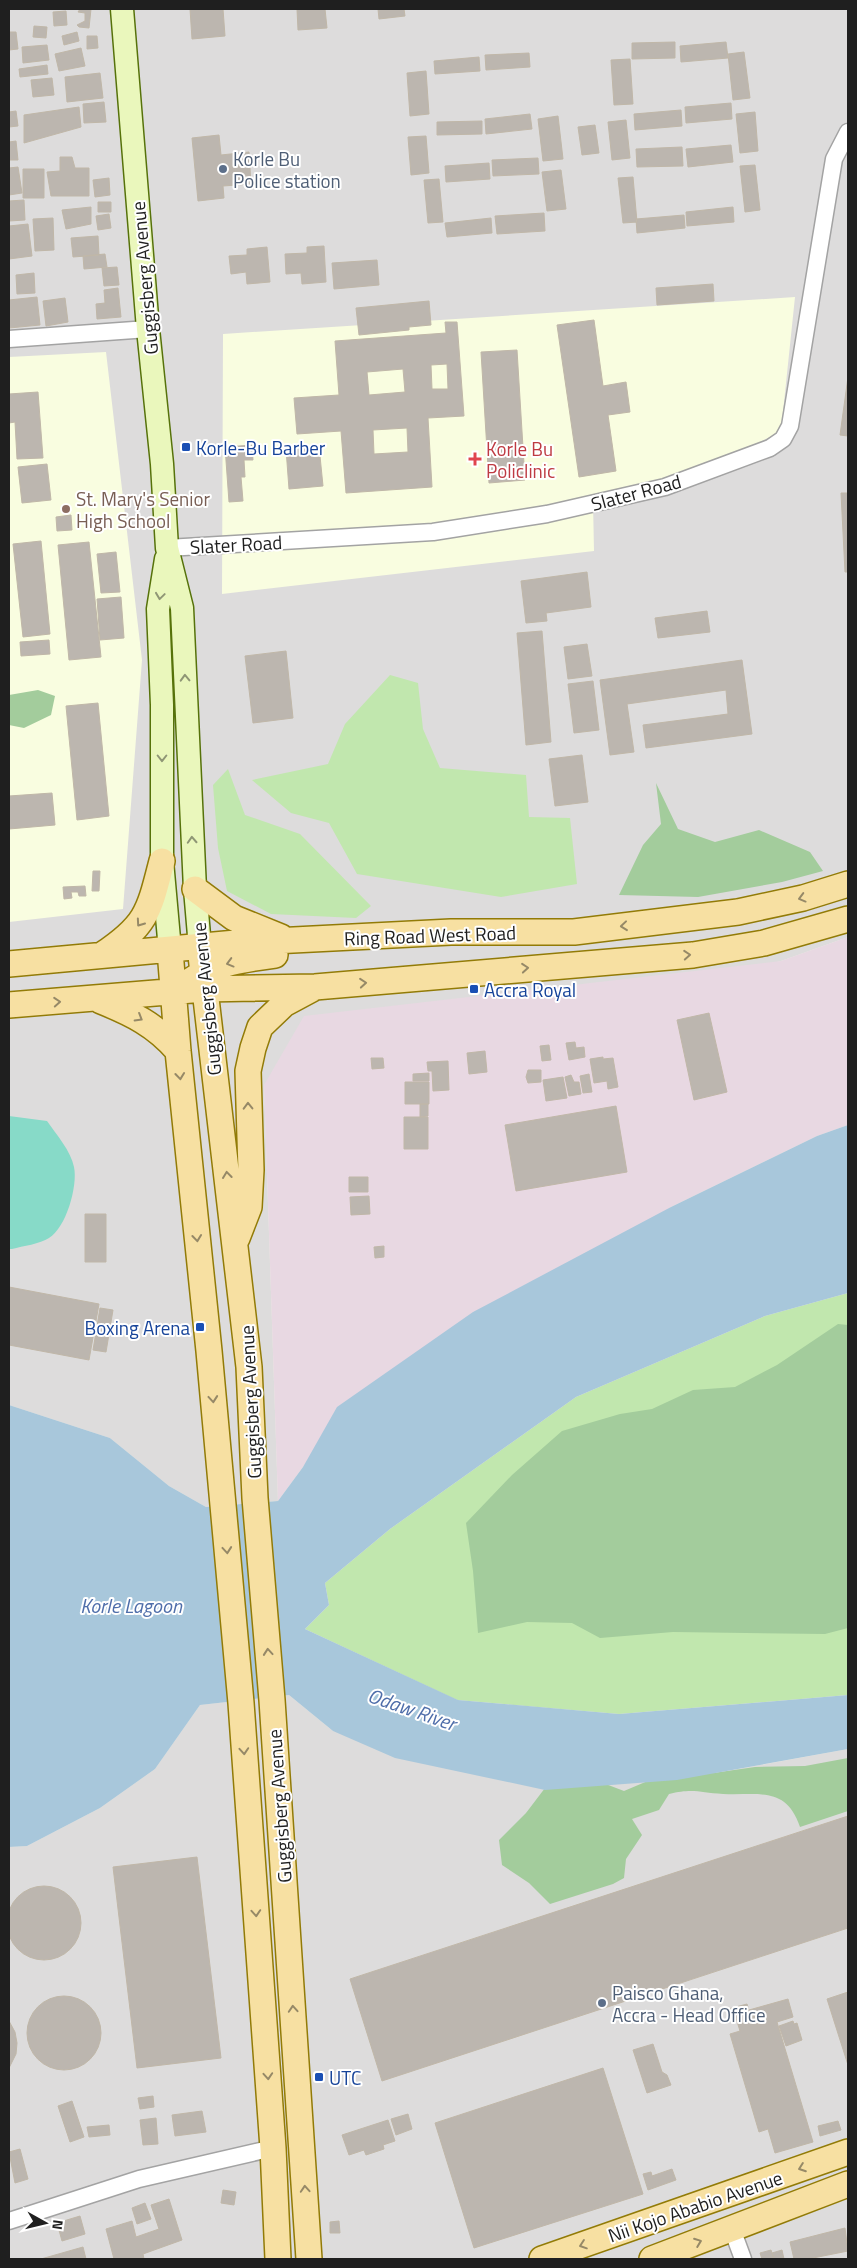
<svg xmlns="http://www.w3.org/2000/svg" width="857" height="2268" font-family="'Titillium Web',sans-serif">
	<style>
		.residential { fill: #dddcdc }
		.industrial { fill: #e8d8e2 }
		.education { fill: #f9fde0 }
		.grass { fill: #c1e7ae }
		.forest { fill: #a3cc9c }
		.pitch { fill: #87dac8 }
		.water { fill: #a8c7db }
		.building { fill: #bcb6af; stroke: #c0b7a8; fill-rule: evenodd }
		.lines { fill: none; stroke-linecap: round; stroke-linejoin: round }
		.street-casing { stroke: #a3a3a3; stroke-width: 19 }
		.secondary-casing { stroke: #56720a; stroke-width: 25 }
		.primary-casing { stroke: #927b07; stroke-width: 28 }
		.street { stroke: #fff; stroke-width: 16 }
		.secondary { stroke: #eaf7bc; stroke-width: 22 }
		.primary { stroke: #f7e0a2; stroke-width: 25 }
		.oneway { stroke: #8f9675 }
		.oneway2 { stroke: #968967 }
		.service-dot { fill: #5c6f8a; stroke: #fff; stroke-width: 2 }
		.transit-dot { fill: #1a4fb4; stroke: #fff; stroke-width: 2 }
		.health-dot { fill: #e0444e; stroke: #fff; stroke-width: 2 }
		.education-dot { fill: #8d6e63; stroke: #fff; stroke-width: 2 }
		.labels { text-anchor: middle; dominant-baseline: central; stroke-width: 4; stroke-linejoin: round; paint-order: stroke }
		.service-label { font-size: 19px; fill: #4e5e75; stroke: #fff; text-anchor: start }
		.street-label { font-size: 19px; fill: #1f1f1f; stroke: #fff }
		.transit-label { font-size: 19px; fill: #164399; stroke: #fff; text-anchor: start }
		.health-label { font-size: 19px; fill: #be3a42; stroke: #fff; text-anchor: start }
		.education-label { font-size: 19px; fill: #785e54; stroke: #fff; text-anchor: start }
		.water-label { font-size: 20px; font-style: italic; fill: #4f6eaa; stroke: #fff }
	</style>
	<rect width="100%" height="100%" fill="#efede5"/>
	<!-- residential -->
	<path class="residential" d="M9,9H848V937L781,961L264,1085L278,1501L206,1507L169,1486L110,1438L9,1405Z
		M289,1695L333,1731L678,1780L848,1749V2259H9V1847L27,1846L100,1808L155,1769L200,1705Z"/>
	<!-- industrial -->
	<path class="industrial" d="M848,937V1125L817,1136L671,1207L303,1467L278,1501L264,1085L304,1016L781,961Z"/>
	<!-- education -->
	<path class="education" d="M795,297L781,431L674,487L593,501L594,551L222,594L223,334Z
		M106,352L142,660L123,909L9,922V357Z"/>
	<!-- grass -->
	<path class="grass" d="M390,675L418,683L423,729L440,768L526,775L529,817L570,818L577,884L501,897L357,874L329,823L291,813L252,780L328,764L345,724Z
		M228,769L245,815L300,834L371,906L356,918L271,914L227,891L218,848L213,785Z
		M848,1293V1695L619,1714L457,1700L305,1629L329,1605L325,1583L390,1529L576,1397L765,1316Z"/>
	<!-- forest -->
	<path class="forest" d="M38,690L55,696L51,715L24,728L9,725V695Z
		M656,783L678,829L715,842L759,830L810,852L823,871L782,882L698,897L619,895L643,845L661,824Z
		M838,1324L848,1325V1628L825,1634L673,1632L600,1638L572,1623L527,1622L478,1633L473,1571L466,1523L512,1475L562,1431L620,1414L652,1409L693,1390L735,1387L777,1365Z
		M848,1758V1811L800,1827C786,1785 758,1796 723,1794C700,1793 694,1788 669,1794L659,1810L632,1819L642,1835L626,1859L624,1878L613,1884L550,1904L529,1883L502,1865L499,1840L526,1813L561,1767L624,1791L669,1772L713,1773L755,1767L805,1766Z"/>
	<!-- pitch -->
	<path class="pitch" d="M9,1116L47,1121C56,1134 71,1151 74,1167C78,1186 66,1228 49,1238C40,1244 23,1246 12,1249H9Z"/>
	<!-- water -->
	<path class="water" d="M848,1125V1293L765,1316L576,1397L390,1529L325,1583L329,1605L305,1629L458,1700L619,1714L848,1695V1749L677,1780L545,1790L395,1758L333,1731L289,1695L200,1705L155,1769L100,1808L27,1846L9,1847V1405L110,1438L169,1486L206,1507L278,1501L303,1467L337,1407L473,1312L671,1207L817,1136Z"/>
	<!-- building -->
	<path class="building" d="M80,9H91L89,28L79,27L77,25L85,21V13L78,12Z
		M190,9H223L225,36L192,39Z
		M297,9H325L327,28L298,30Z
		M378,9H404L405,16L379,19Z
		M66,11L67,25L54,26L53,12Z
		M34,26L47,27L46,38L33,37Z
		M9,32H16L18,49L9,50Z
		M77,32L79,41L64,45L62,36Z
		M87,36H97L98,48L87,49Z
		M675,42V58L632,59V43Z
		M726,42L728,58L681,62L680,46Z
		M47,45L49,60L23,63L22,47Z
		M81,48L85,66L59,71L55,54Z
		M744,52L750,98L733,100L728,54Z
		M529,53L530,67L486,70L485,55Z
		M479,57L480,71L435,74L434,61Z
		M630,59L633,104L614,105L611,60Z
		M47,65L48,74L20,77L19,69Z
		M426,71L429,114L410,116L407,73Z
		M100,73L103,98L67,102L65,77Z
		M52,78L54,95L33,97L31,80Z
		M104,102L106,122L84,123L83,104Z
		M731,103L732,119L686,123L685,107Z
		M79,107L81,127L24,143V115Z
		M681,110L682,126L635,130L634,114Z
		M16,111L18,126L9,127V112Z
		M755,112L758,151L740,153L736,114Z
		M530,114L532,129L486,134L485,119Z
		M558,116L563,159L543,161L538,119Z
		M626,120L630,158L612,160L608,122Z
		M482,121V134L437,135V122Z
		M595,125L599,153L582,155L578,127Z
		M219,135L221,155L249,152L251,184L223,186L224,198L198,201L192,138Z
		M426,136L429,173L411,175L408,137Z
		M16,141L18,160H9V142Z
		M731,145L733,162L688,167L686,149Z
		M682,147L683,166L637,167L636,149Z
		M60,157H72L75,168H89V196H51L47,172L60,171Z
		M538,158L539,174L493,176L492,160Z
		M489,163L490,179L446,182L445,166Z
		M755,165L760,210L745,212L740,166Z
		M18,167L22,193L9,195V168Z
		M23,169H44V198H23Z
		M561,170L566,209L547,211L542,172Z
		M633,177L637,222L623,223L618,178Z
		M109,178L110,195L95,197L93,180Z
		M439,179L443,222L428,223L424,180Z
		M24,200L25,220L9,221V201Z
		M98,202H111V212H98Z
		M91,207V224L66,229L62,210Z
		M733,207L734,222L687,226L686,212Z
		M544,213L545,231L497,234L495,216Z
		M109,214L111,228L98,230L96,216Z
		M684,215L685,228L637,233L636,219Z
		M53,218L54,250L35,251L33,219Z
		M491,218L492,233L447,237L445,223Z
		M28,224L32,256L9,259V226Z
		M98,236L99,255L73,257L71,238Z
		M324,246L326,282L302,284L301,273L286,274L285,254L307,253V247Z
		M267,247L270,282L247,284L246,272L231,274L229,256L247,255V249Z
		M105,254L107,267L84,269L83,256Z
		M377,260L379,285L334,289L332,263Z
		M117,267L119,285L104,286L102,268Z
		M34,273L35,293L17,294L16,275Z
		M713,284L714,301L657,305L656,288Z
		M118,288L121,317L97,319L96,304L105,303L104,290Z
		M37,297L40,325L9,328V300Z
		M65,298L68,322L46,326L43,301Z
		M429,301L431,325L409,327V330L359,335L356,308Z
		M594,320L603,386L626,382L630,412L608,415L616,471L579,477L557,325Z
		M445,322H457L464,416L428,418L432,487L346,493L341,431L297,434L294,398L339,395L335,341L446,333ZM447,364L448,389H432L431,365ZM403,369L405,392L369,395L367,372ZM407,428L408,452L374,454L373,430Z
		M517,350L525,480L489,483L481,352Z
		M848,377V436L840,435Z
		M38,392L43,458L17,459L15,422L9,423V394Z
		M252,445L253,460H244L245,477H241L243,501L229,502L225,447Z
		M319,446L323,486L289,489L286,449Z
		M47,464L51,500L22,503L18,467Z
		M841,493H848V572H845Z
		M71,515L72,530L57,531L56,517Z
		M41,541L50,634L23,637L13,544Z
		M89,542L101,657L69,660L58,545Z
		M116,552L120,592L101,593L97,554Z
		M587,572L591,607L546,613L547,621L526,623L521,581Z
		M121,597L124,638L100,640L97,599Z
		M707,611L710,632L658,638L655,618Z
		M542,631L551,742L526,745L517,633Z
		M49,640L50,654L21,656L20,642Z
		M587,644L592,676L568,679L564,647Z
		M286,651L293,718L253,723L245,656Z
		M742,660L752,734L646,748L643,725L728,714L726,690L627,704L634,752L610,755L600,680Z
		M593,681L599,730L574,733L568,684Z
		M98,703L109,816L77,820L66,706Z
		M582,755L588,802L555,806L549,759Z
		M52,793L55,825L9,829V796Z
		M93,871H100L99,891H92Z
		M85,886L86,896H79L78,892H71L72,898L64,899L63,887Z
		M709,1013L727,1092L694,1100L677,1020Z
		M575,1042L576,1048L584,1047L585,1057L569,1060L566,1043Z
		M549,1045L551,1060L542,1061L540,1046Z
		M485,1051L487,1072L469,1074L467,1053Z
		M603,1057V1059L613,1058L618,1087L608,1089L607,1081L594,1083L590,1059Z
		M371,1058H383L384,1068L372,1069Z
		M448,1061L449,1090L433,1091L432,1071H428L427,1062Z
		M528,1070H541V1082L528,1083L526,1077Z
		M429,1073V1081H413V1074Z
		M589,1074L592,1092L583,1093L580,1076Z
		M571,1075L574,1082H579L581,1094L569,1096L565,1077Z
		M563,1077L567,1098L546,1101L543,1080Z
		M405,1082H429V1104H405Z
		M420,1104H428V1116L420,1117Z
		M616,1106L627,1172L516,1191L505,1125Z
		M404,1117H428V1149H404Z
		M349,1177H368V1192H349Z
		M369,1196L370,1214L351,1215L350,1197Z
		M85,1214H106V1262H85Z
		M384,1246V1257L375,1258L374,1247Z
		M9,1287L99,1304L89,1360L9,1345Z
		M100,1308L113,1310L106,1352L93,1350Z
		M848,1816V1928L382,2081L350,1979Z
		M197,1857L221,2058L137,2068L113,1867Z
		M7 1923a37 37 0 1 1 74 0a37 37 0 1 1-74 0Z
		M848,1992V2065L827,1999Z
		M27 2033a37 37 0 1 1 74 0a37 37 0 1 1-74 0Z
		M788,1999L793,2017L777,2022L813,2142L775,2153L768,2129L759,2132L730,2034L740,2031L736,2018L731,2020L728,2009L747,2004L749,2010Z
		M9,2021L15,2032L17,2043L16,2054L9,2068Z
		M793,2021L794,2024L797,2023L802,2040L786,2046L779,2026Z
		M653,2044L662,2072L667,2075L671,2085L647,2093L633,2050Z
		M603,2068L643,2194L474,2248L435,2123Z
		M153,2096L154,2107L140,2109L138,2098Z
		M72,2101L84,2137L70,2142L58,2106Z
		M202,2111L206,2132L175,2136L172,2115Z
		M408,2114L412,2129L396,2135L391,2119Z
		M156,2118L158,2144L143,2145L140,2120Z
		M388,2120L395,2141L383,2145L384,2149L366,2155L364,2150L349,2155L342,2135Z
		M838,2121L841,2130L820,2136L818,2126Z
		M109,2125L110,2135L89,2137L87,2127Z
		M20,2149L28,2179L15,2183L9,2152Z
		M672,2169L676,2180L648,2190L643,2174L651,2172L652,2176Z
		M223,2190L236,2192L234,2205L221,2203Z
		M169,2199L182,2240L143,2254L144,2259H114L106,2229L132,2221L136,2237L159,2229L151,2205Z
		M145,2203L151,2219L137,2224L132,2208Z
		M80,2216L85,2234L62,2241L57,2223Z
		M339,2221L340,2233H330V2222Z
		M845,2228L848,2251L808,2259H794L790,2242Z
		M83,2247L86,2259H41Z
		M771,2250L774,2259H762L760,2253Z
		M782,2250L784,2259H774L772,2253Z"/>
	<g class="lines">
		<defs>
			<path id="street" d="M9,339L148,329
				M167,548L433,532L547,514L665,487L770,448L783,439L790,426L834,159L848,132
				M9,2221L139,2179L273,2148
				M732,2229L743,2259"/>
			<path id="secondary" d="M122,9L148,329L162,464L167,548L182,608L195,889L200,947
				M166,559L158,609L162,705V861L170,950"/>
			<path id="primary" d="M195,889L234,918L281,937
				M200,947L249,1367L255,1498L272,1700L309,2259
				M170,950L178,1051L209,1351L241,1703L273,2148L278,2259
				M102,955C147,925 149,912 162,861
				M9,964L236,943L451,932H574L738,912L803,898L848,884
				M190,981C215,963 245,959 275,955
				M101,1001C131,1013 156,1025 178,1051
				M9,1005L204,989L315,987L693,955L764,943L848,919
				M237,1238L249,1207L251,1170L248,1071L253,1048L260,1027L284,1004L312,989
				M542,2259L848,2152
				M652,2259L848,2184"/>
		</defs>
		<!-- street casing -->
		<use href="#street" class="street-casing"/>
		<!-- secondary casing -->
		<use href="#secondary" class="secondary-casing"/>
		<!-- primary casing -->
		<use href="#primary" class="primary-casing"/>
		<!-- street -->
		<use href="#street" class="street"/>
		<!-- secondary -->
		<use href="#secondary" class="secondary"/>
		<!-- primary -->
		<use href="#primary" class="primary"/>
	</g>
	<!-- one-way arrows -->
	<defs><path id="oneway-chevron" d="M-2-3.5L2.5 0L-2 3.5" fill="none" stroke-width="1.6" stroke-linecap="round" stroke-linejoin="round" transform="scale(1.25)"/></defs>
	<g class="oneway">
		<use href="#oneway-chevron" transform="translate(160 596) rotate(98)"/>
		<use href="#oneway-chevron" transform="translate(185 678) rotate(-92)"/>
		<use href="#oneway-chevron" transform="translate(162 758) rotate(90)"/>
		<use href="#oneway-chevron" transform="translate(192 840) rotate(-93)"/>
	</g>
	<g class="oneway2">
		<use href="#oneway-chevron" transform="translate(802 898) rotate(165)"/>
		<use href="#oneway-chevron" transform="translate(140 923) rotate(125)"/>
		<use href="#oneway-chevron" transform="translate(624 926) rotate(174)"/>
		<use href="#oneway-chevron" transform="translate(687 955) rotate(-4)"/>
		<use href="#oneway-chevron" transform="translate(230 963) rotate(165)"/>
		<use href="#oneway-chevron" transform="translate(525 968) rotate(-5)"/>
		<use href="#oneway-chevron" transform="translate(363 983) rotate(-5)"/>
		<use href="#oneway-chevron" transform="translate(57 1002) rotate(-4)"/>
		<use href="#oneway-chevron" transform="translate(139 1018) rotate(31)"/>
		<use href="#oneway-chevron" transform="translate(180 1076) rotate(84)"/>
		<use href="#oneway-chevron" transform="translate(248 1106) rotate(-91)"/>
		<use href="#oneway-chevron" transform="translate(227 1175) rotate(-97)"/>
		<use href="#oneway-chevron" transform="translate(197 1238) rotate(84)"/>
		<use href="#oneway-chevron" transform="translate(213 1399) rotate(85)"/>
		<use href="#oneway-chevron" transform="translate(227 1550) rotate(85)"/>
		<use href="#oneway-chevron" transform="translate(268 1652) rotate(-95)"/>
		<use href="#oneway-chevron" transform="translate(244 1751) rotate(86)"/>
		<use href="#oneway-chevron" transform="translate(256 1913) rotate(86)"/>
		<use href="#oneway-chevron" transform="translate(293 2009) rotate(-94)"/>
		<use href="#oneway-chevron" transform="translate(268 2076) rotate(86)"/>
		<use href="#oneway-chevron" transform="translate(802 2168) rotate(160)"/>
		<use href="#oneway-chevron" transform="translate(305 2189) rotate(-94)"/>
		<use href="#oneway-chevron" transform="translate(698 2242) rotate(-21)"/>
		<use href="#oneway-chevron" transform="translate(583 2245) rotate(161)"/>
	</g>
	<!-- markers -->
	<g class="service-dot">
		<circle cx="223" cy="169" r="5"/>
		<circle cx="602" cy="2003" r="5"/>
	</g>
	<g class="transit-dot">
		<rect x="181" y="442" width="10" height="10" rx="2.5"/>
		<rect x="469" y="984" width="10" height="10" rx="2.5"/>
		<rect x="195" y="1322" width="10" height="10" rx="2.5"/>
		<rect x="314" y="2072" width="10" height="10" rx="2.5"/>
	</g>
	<path class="health-dot" d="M472.5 451.5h5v5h5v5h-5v5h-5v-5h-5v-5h5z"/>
	<circle class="education-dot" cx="66" cy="509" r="5"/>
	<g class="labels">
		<!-- service labels -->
		<g class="service-label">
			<text x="233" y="158">Korle Bu<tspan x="233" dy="22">Police station</tspan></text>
			<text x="612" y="1992">Paisco Ghana,<tspan x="612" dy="22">Accra - Head Office</tspan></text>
		</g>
		<!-- street labels -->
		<g class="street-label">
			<text transform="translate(144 278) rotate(-95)">Guggisberg Avenue</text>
			<text transform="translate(636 492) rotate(-15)">Slater Road</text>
			<text transform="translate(236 544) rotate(-3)">Slater Road</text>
			<text transform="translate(430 935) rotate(-2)">Ring Road West Road</text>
			<text transform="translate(206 999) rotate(-96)">Guggisberg Avenue</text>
			<text transform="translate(250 1402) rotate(-93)">Guggisberg Avenue</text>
			<text transform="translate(279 1806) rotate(-94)">Guggisberg Avenue</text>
			<text transform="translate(695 2206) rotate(-19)">Nii Kojo Ababio Avenue</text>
		</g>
		<!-- transit labels -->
		<g class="transit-label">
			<text x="196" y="447">Korle-Bu Barber</text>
			<text x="484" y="989">Accra Royal</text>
			<text x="190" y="1327" text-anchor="end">Boxing Arena</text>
			<text x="329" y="2077">UTC</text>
		</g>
		<!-- health labels -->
		<g class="health-label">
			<text x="486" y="448">Korle Bu<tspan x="486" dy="22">Policlinic</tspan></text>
		</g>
		<!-- education labels -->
		<g class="education-label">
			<text x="76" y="498">St. Mary's Senior<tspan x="76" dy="22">High School</tspan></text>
		</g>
		<!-- water labels -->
		<g class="water-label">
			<text x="131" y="1605">Korle Lagoon</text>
			<text transform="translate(412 1709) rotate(19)">Odaw River</text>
		</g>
	</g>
	<!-- border -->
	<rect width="857" height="2268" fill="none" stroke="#1f1f1f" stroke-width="20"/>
	<!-- north arrow -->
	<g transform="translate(45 2223) rotate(98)" stroke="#ffffff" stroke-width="4" paint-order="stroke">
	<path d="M0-4L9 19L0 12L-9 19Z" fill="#1f1f1f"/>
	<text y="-8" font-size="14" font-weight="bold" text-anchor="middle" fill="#1f1f1f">N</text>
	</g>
</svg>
